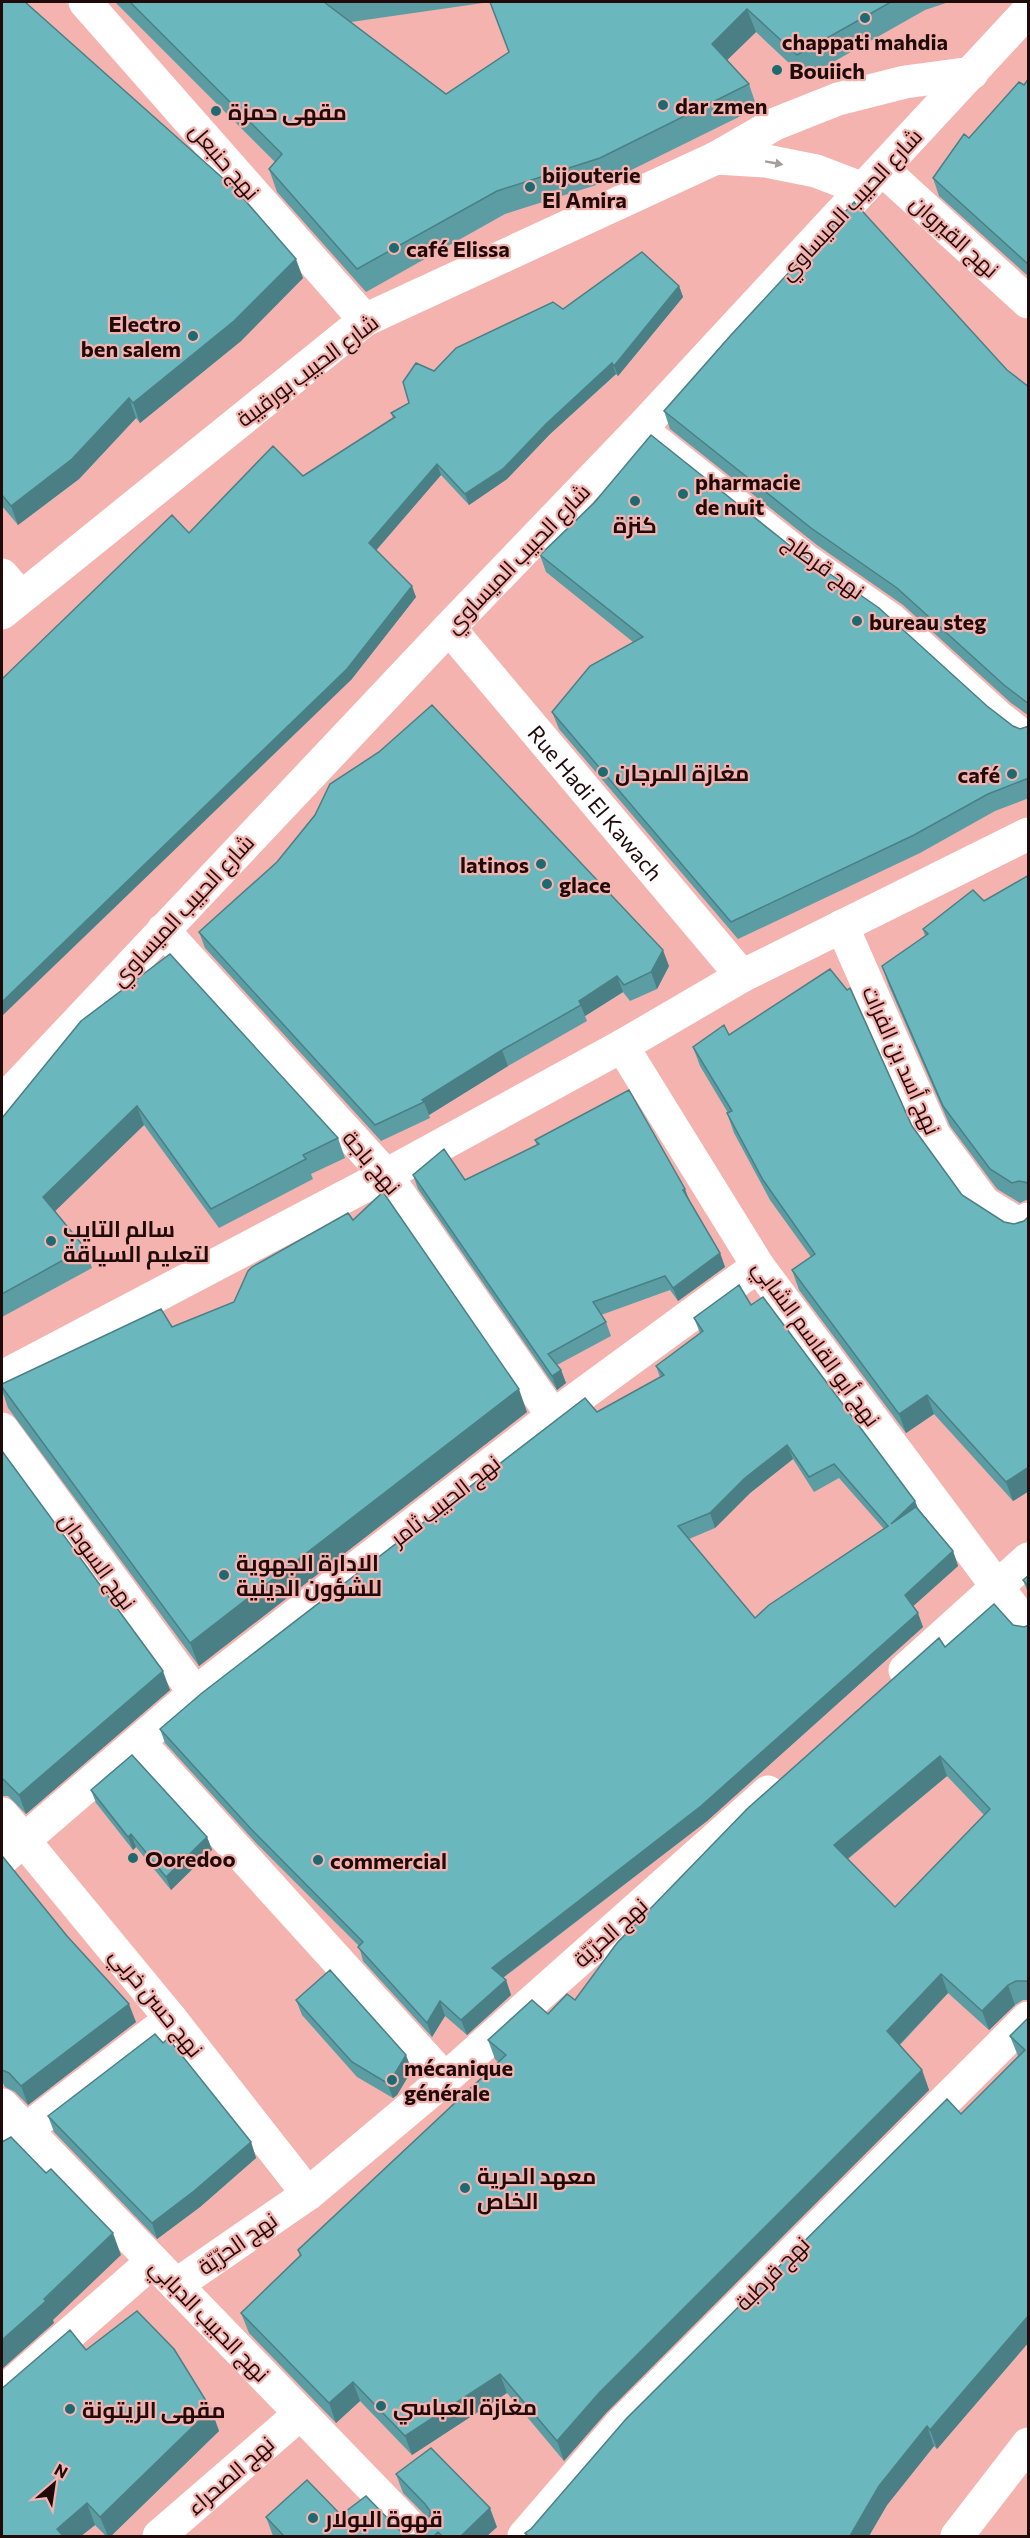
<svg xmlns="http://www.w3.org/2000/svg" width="1030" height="2538" font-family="Commissioner,Cairo,sans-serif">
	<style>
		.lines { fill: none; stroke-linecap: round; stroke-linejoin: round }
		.lane { stroke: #fff; stroke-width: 22 }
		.street { stroke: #fff; stroke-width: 33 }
		.secondary { stroke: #fff; stroke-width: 33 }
		.wall { fill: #5b9da3; fill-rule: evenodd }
		.shaded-wall { fill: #4a8085 }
		.building { fill: #6ab7be; stroke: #4a8085; stroke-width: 1.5; fill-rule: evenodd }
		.oneway { fill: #a69d9d }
		.poi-dot { fill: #1e6a70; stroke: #f4b3af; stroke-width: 2 }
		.labels { text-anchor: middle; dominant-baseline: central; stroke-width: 4.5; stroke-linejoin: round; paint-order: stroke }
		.poi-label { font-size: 22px; font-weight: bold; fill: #200a0a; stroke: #f4b3af; text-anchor: start }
		.street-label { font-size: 22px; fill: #200a0a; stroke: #f4b3af }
	</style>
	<rect width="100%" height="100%" fill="#f4b3af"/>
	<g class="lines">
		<!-- lane -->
		<path class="lane" d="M644,425L809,556L894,615L1002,713L1028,733"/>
		<!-- street -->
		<g class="street">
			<path d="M85,2L365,320"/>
			<path d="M716,158L766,161L816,171L863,189"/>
			<path d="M882,169L1028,302"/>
			<path d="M2,575L20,596"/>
			<path d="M2,613L365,320L716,158L775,124L838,99L905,82L972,73"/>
			<path id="s1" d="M449,628L742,976"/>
			<path d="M842,926L934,1135L984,1203L1020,1225L1028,1219"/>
			<path d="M163,930L386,1175L553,1416"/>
			<path d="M622,1046L758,1266L1028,1628"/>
			<path d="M2,1102L449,628L644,425L1028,11"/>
			<path d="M2,1429L195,1693"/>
			<path d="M905,1670L1028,1559"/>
			<path d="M140,1743L445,2079"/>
			<path d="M2,1814L171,2019L308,2194"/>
			<path d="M2,1859L195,1693L553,1416L758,1266"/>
			<path d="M2,2105L419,2536"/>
			<path d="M2,2148L171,2019"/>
			<path d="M176,2285L308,2194L445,2079L768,1792"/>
			<path d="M2,2393L153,2261"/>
			<path d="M159,2536L300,2414"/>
			<path d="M524,2536L619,2426L1028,2018"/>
			<path d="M957,2536L1028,2444"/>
		</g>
		<!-- secondary -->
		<path class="secondary" d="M2,1377L386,1175L622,1046L742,976L1028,834"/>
	</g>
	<!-- wall -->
	<path class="wall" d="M2,2L303,278L241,341L140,423L136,418L79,479L18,525L2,506Z
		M115,2H949L925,10L805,78L756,32L727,60L749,84L757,108L609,181L505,214L366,292L277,192L269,169L275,162ZM490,2L509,52L446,94L351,22Z
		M1029,78V277L939,196L933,178L969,138L1024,85Z
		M679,286L683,297L618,376L616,374L550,434L507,479L469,505L441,475L376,550L416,597L351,680L189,533L303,476L393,418L391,413L409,403L434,371L563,309Z
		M1007,370L1029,387V716L1011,703L903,605L817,545L670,429L664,411Z
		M540,555L987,706L1013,726L1020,729L1029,726V798L995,811L920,853L738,939L559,729L552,712L633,642L546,572Z
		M1029,875V1201L1026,1200L1020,1203L997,1189L950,1126L889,986L882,966L925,936L923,929L984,901Z
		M199,932L669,966L657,989L630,1001L623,992L585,1016L587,1021L508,1066L429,1115L430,1118L381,1141L205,948Z
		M81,1021L338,1138L345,1158L311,1174L313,1179L219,1228L144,1125L55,1211L85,1248L92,1268L2,1317V1118Z
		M729,1035L912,1126L962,1195L1004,1222L1014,1224L1024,1221L1029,1216V1491L1013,1501L934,1414L906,1433L799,1290L792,1270L811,1257L770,1200L734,1133L727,1113H728L700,1066L693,1047Z
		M535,1140L690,1202L720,1253L725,1267L678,1301L670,1290L601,1315L606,1322L611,1336L557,1365L561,1370L566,1383L557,1390L418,1189L413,1175L465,1180L537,1146Z
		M353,1220L527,1412L199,1666L8,1408L2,1390V1384L172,1327L234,1302Z
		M751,1305L915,1501L918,1508L953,1551L958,1566L913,1606L923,1627L707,1821L503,1978L506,1980L511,1995L467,2035L445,2016L432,2037L363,1961L359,1946L257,1844L165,1743L160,1729L597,1412L660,1377L656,1366L700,1333L694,1318ZM793,1459L814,1492L839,1478L884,1529L755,1618L689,1539L715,1528L750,1493Z
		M2,1451L170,1690L26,1814L8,1796H2Z
		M1029,1575V1595L1023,1580Z
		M1013,1625L1024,1627L1029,1625V2000H1023L1015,2005L989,2030L948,1993L900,2045L922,2070L929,2090L606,2413L564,2461L507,2393L412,2455L360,2401L336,2423L249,2333L241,2313L300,2256L298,2250L498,2062L495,2059L488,2040L548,2014L575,2000L945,1647ZM947,1776L984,1815L895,1907L848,1859Z
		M91,1790L207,1837L212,1850L171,1890L136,1847L133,1850L96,1803Z
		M2,1857L136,2022L28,2105L15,2092L5,2087L2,2081Z
		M296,2000L412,2070L397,2095L393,2098L357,2077L302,2015Z
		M1029,2017V2342L937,2449L934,2446L887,2505L869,2536H526L525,2533L531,2529L961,2114L1018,2056L1010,2036Z
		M48,2116L251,2142L256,2158L200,2207L157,2239L54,2132Z
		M86,2350L211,2409L219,2431L111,2536H106L95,2525L81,2536Z
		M396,2474L497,2527L487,2536H273L266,2517L341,2515L399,2530L407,2535H417L425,2530L430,2522V2520L403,2493Z"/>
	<!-- shaded-wall -->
	<path class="shaded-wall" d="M747,9L756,32L720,67L712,44Z
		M296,259L303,278L241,341L140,423L133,403Z
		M679,286L683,297L618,376L614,366Z
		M612,363L616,374L550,434L507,479L469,505L465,494L546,424Z
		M129,398L136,418L79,479L18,525L11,506Z
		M437,464L441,475L373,554L369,543Z
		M412,586L416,597L351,680L2,1016V1002Z
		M663,950L669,966L657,989L651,972Z
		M617,976L623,992L585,1016L579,1001Z
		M502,1050L508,1066L429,1115L424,1102L422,1100Z
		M137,1106L144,1125L50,1216L43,1197Z
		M685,1189L690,1202L683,1190Z
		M720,1253L725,1267L678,1301L673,1288Z
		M561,1370L566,1383L557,1390L552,1376Z
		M519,1389L527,1412L199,1666L190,1643Z
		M927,1395L934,1414L906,1433L899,1414Z
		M787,1445L793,1459L750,1493L715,1528L710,1513L745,1478Z
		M1029,1467V1491L1013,1501L1006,1482Z
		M915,1501L920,1515L891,1524Z
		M953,1551L958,1566L910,1609L905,1595Z
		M918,1613L923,1627L707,1821L497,1982L492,1968Z
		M163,1671L170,1690L26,1814L19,1795Z
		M940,1756L947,1776L841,1864L834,1845Z
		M131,1834L136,1847L133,1850L128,1837Z
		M207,1837L212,1850L171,1890L166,1877Z
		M941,1974L948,1993L894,2050L887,2031Z
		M506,1980L511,1995L467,2035L461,2020Z
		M1008,1985L1015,2005L989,2030L982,2011Z
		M440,2001L445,2016L432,2037L427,2023Z
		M129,2004L136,2022L28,2105L21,2086Z
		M406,2055L412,2070L397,2095L393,2098L387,2083Z
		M922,2070L929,2090L606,2413L564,2461L557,2441L599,2393Z
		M251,2142L256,2158L200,2207L157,2239L152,2223Z
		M113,2233L121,2255L53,2320L54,2323L2,2369V2340Z
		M1029,2315V2342L937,2449L930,2430Z
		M500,2374L507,2393L412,2455L405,2436Z
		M353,2382L360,2401L336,2423L329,2403Z
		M211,2409L219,2431L111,2536H108L100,2517Z
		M927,2426L934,2446L887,2505L869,2536H850L879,2486Z
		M87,2503L95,2525L81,2536H60L57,2529Z
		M490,2508L497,2527L487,2536H461Z"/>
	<!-- building -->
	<path class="building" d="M2,2H25L236,190L296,259L234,321L133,403L129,398L72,459L11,506L2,495Z
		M130,2H328H324L446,94L509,52L490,2H891L797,55L747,9L712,44L749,84L600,158L497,191L357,269L269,169L282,154Z
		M1029,78V265L933,178L964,134L969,138L1019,82L1024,85Z
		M854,202L1007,370L1029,387V704L1004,685L897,588L811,528L664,411L731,335Z
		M642,252L679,286L614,366L612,363L546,424L503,469L465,494L437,464L369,543L412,586L347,669L2,1002V679L172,515L189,533L273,446L303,476L395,417L391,413L409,403L403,382L416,363L434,371L456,348L553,302L563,309Z
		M651,435L794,549L879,608L987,706L1013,726L1020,729L1029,726V778L988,794L914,835L731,922L552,712L590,666L643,637L540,555L594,503Z
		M432,705L663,950L651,972L624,985L617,976L579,1001L581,1005L502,1050L422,1100L424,1102L375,1125L199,932L277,862L315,815L330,784L379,752Z
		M1029,875V1183L1019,1181L1012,1183L990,1169L943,1106L882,966L928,934L923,929L973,890L984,901Z
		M170,954L338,1138L303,1155L306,1159L211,1209L137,1106L43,1197L85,1248L2,1294V1118L81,1021Z
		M830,969L847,990L850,988L912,1126L962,1195L1004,1222L1014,1224L1024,1221L1029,1216V1467L1006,1482L927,1395L899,1414L792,1270L815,1254L763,1180L727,1113L732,1111L693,1047L724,1025L729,1035Z
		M629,1090L685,1189L683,1190L720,1253L673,1288L665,1276L593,1302L606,1322L548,1354L561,1370L552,1376L413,1175L444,1149L465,1180L539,1144L535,1140Z
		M383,1192L519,1389L190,1643L2,1387V1384L161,1309L172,1327L234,1302L248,1271L252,1267L348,1213L353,1220Z
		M739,1285L751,1305L763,1297L915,1501L891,1524L916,1507L953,1551L905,1595L918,1613L701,1806L492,1968L506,1980L461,2020L440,2001L427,2023L358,1947L363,1942L251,1829L160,1729L202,1693L585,1398L597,1412L664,1375L656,1366L703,1331L694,1318ZM787,1445L809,1477L834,1464L888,1526L769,1605L755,1618L678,1526L710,1513L745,1478Z
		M2,1451L163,1671L19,1795L2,1778Z
		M1029,1575V1587L1023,1580Z
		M994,1604L1013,1625L1024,1627L1029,1625V1982L1026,1981H1016L1008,1985L982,2011L941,1974L887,2031L922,2070L599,2393L557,2441L500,2374L405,2436L353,2382L329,2403L241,2313L301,2255L298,2250L506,2055L488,2040L532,2000L548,2014L567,1994L575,2000L617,1943L747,1809L939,1638L945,1647ZM940,1756L990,1809L895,1907L834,1845Z
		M132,1755L207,1837L166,1877L131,1834L128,1837L91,1790Z
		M2,1857H3L67,1936L129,2004L21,2086L9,2073L2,2070Z
		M330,1970L406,2055L391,2080L387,2083L352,2062L296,2000Z
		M1029,2017V2315L930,2430L927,2426L879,2486L850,2536H528L525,2533L531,2529L626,2419L947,2099L961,2114L1025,2050L1010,2036Z
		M155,2034L163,2043L168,2038L251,2142L194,2191L152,2223L48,2116Z
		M11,2137L46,2173L51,2169L113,2233L44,2299L46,2301L2,2340V2142Z
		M137,2311L174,2349L211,2409L100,2517L87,2503L57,2529L63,2536H2V2388L6,2385L70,2330L86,2350Z
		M431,2448L490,2508L461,2536H442L438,2532L434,2536H281L283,2535L266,2517L307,2480L341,2515L366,2496L399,2530L407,2535H417L425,2530L430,2522V2511L425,2504L396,2474Z"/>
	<!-- one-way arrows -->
	<defs><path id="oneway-solid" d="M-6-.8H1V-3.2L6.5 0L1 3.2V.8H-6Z" transform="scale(1.5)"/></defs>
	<use class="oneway" href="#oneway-solid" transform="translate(774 163) rotate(10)"/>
	<!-- markers -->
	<g class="poi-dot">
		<circle cx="865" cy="18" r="6"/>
		<circle cx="777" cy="70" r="6"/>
		<circle cx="663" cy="105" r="6"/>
		<circle cx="216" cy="111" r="6"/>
		<circle cx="530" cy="187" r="6"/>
		<circle cx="394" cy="248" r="6"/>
		<circle cx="193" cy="336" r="6"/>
		<circle cx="683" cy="494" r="6"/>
		<circle cx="635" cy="501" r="6"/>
		<circle cx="857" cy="621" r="6"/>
		<circle cx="603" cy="772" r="6"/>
		<circle cx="1012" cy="774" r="6"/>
		<circle cx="541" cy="864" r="6"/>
		<circle cx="547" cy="884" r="6"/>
		<circle cx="51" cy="1241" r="6"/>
		<circle cx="224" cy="1575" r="6"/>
		<circle cx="133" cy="1858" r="6"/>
		<circle cx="318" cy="1860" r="6"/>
		<circle cx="392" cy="2080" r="6"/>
		<circle cx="465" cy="2188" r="6"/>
		<circle cx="381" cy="2406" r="6"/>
		<circle cx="70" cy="2409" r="6"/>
		<circle cx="313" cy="2518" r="6"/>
	</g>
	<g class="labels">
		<!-- poi labels -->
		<g class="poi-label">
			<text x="865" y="41" text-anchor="middle">chappati mahdia</text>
			<text x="789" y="70">Bouiich</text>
			<text x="675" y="105">dar zmen</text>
			<text x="228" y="111">مقهى حمزة</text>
			<text x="542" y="174">bijouterie<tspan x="542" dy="25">El Amira</tspan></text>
			<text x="406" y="248">café Elissa</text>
			<text x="181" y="323" text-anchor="end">Electro<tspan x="181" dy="25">ben salem</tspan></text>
			<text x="695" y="481">pharmacie<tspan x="695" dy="25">de nuit</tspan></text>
			<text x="635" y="524" text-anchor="middle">كنزة</text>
			<text x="869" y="621">bureau steg</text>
			<text x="615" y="772">مغازة المرجان</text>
			<text x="1000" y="774" text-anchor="end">café</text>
			<text x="529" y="864" text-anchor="end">latinos</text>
			<text x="559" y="884">glace</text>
			<text x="63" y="1228">سالم التايب<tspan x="63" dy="25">لتعليم السياقة</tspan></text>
			<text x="236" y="1562">الادارة الجهوية<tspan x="236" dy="25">للشؤون الدينية</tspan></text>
			<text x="145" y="1858">Ooredoo</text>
			<text x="330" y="1860">commercial</text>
			<text x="404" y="2067">mécanique<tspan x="404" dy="25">générale</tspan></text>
			<text x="477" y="2175">معهد الحرية<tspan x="477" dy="25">الخاص</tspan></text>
			<text x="393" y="2406">مغازة العباسي</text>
			<text x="82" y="2409">مقهى الزيتونة</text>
			<text x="325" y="2518">قهوة البولار</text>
		</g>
		<!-- street labels -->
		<g class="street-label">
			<text transform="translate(225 161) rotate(49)">نهج حنبعل</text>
			<text transform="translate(850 204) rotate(-47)">شارع الحبيب الميساوي</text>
			<text transform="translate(955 236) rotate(42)">نهج القيروان</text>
			<text transform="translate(307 370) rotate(-37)">شارع الحبيب بورقيبة</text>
			<text transform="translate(517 558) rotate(-46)">شارع الحبيب الميساوي</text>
			<text transform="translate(824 566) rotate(36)">نهج قرطاج</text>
			<text stroke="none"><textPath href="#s1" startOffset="228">Rue Hadi El Kawach</textPath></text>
			<text transform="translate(182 910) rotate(-47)">شارع الحبيب الميساوي</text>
			<text transform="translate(902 1060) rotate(66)">نهج أسد بن الفرات</text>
			<text transform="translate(372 1162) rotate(50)">نهج باجة</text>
			<text transform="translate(817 1343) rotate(54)">نهج أبو القاسم الشابي</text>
			<text transform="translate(445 1500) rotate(-38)">نهج الحبيب ثامر</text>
			<text transform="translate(98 1561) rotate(54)">نهج السودان</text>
			<text transform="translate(610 1932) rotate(-42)">نهج الحرّيّة</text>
			<text transform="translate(157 2002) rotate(51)">نهج حسن خربي</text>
			<text transform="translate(237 2243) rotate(-35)">نهج الحرّيّة</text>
			<text transform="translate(772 2273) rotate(-45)">نهج قرطبة</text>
			<text transform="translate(210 2320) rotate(46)">نهج الحبيب الدبابي</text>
			<text transform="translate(230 2475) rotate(-41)">نهج الصحراء</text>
		</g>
	</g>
	<!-- border -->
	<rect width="1030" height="2538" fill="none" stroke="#200a0a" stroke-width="6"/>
	<!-- north arrow -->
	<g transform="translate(54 2484) rotate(29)" stroke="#f4b3af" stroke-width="4.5" paint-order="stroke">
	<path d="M0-4.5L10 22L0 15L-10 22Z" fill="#200a0a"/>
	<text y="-9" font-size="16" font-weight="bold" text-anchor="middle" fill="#200a0a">N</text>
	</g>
</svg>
